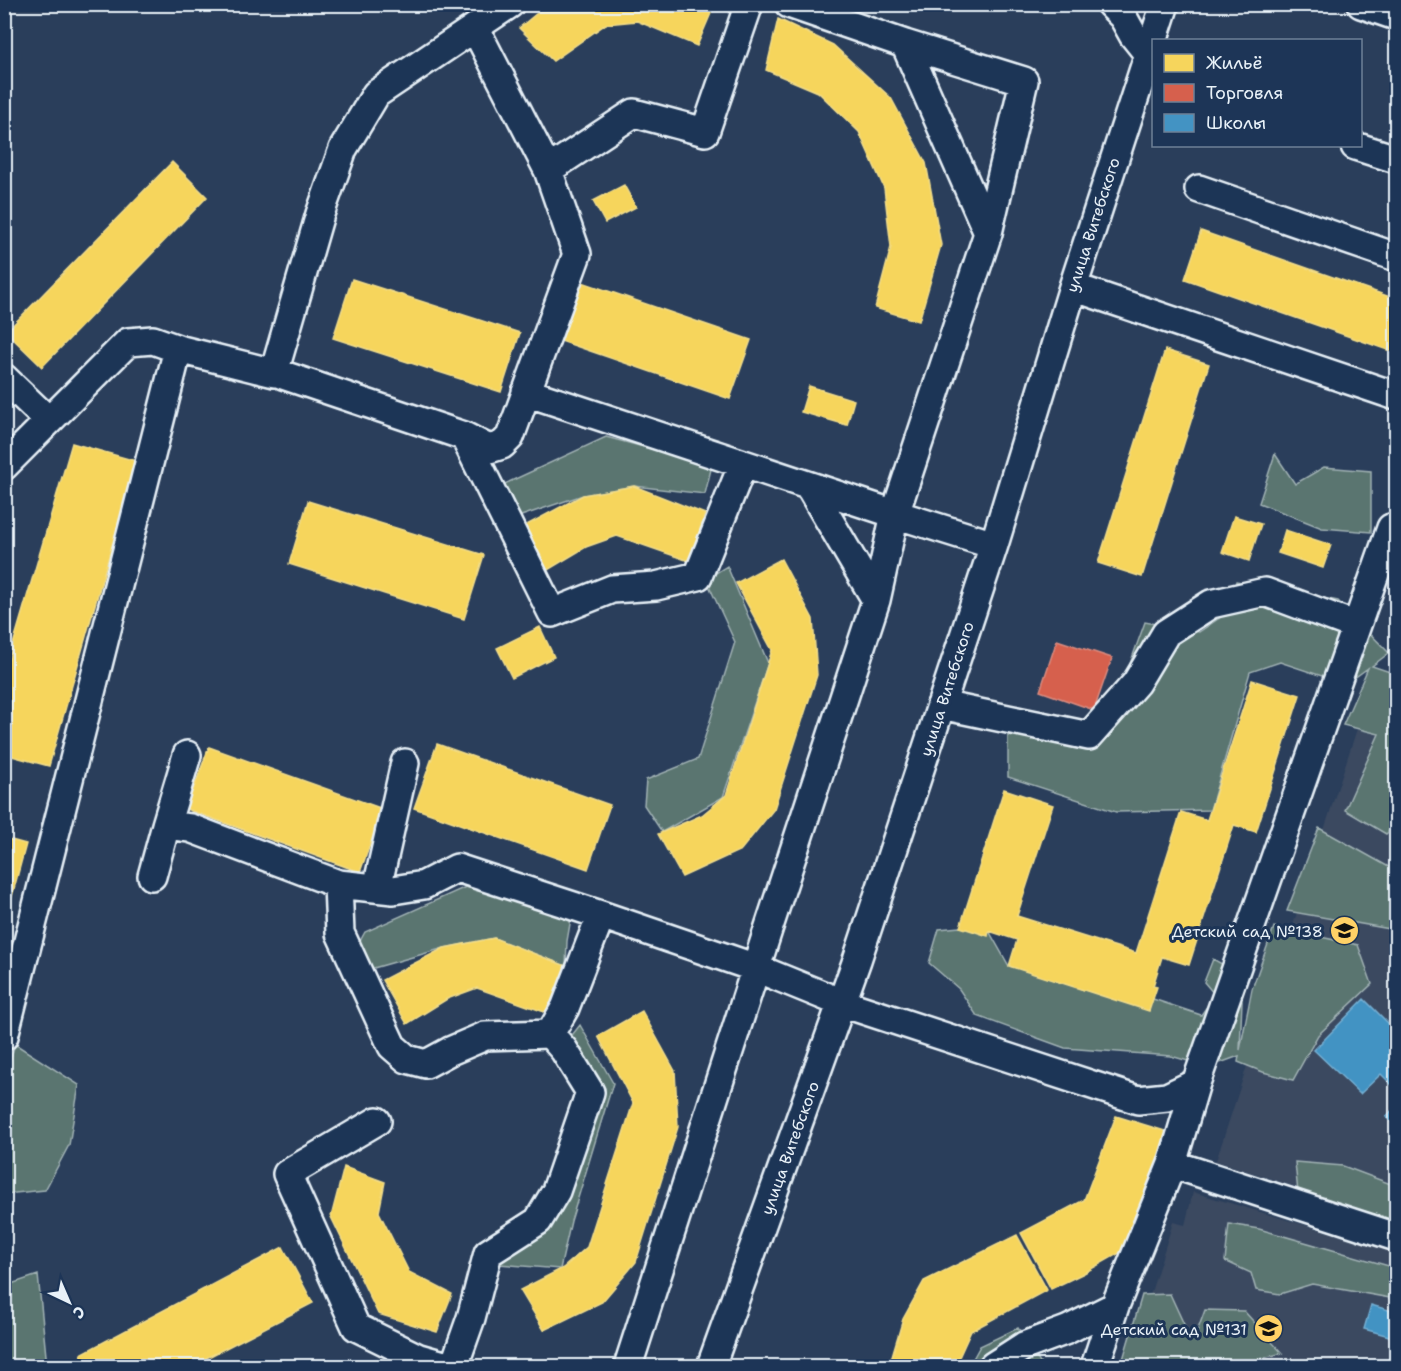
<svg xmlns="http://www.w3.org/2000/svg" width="1401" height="1371" font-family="'Shantell Sans',sans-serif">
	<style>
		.built { fill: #3a4960 }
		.green { fill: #5a7470; stroke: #a1b2b4; stroke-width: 1.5 }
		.homes { fill: #f6d55c; stroke: #f2dd8b; stroke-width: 1.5 }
		.shops { fill: #d6604d; stroke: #db8c80; stroke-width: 1.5 }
		.schools { fill: #4393c3; stroke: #74afd3; stroke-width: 1.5 }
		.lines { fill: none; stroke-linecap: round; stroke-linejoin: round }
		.minor-casing { stroke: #e8f1f8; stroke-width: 32 }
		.minor { stroke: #1d3557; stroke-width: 27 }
		.labels { text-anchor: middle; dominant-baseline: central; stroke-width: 6; stroke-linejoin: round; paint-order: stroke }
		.street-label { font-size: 16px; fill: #e8f1f8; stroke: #1d3557 }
		.poi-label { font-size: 16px; fill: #e8f1f8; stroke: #1d3557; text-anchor: end }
	</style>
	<rect width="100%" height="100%" fill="#2a3e5b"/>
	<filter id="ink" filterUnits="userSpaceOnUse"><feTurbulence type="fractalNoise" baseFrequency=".0167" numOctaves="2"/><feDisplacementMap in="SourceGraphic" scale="12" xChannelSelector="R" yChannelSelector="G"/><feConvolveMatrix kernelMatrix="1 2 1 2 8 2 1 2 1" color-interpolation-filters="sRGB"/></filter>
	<g filter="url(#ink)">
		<!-- built -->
		<path class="built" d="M1369,692L1396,700V1219L1216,1161Z
			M1193,1192L1396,1252V1366H1128L1173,1222L1185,1225Z"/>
		<!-- green -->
		<path class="green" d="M606,437L712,465L705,494L634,486L583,495L518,517L498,487Z
			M1275,454L1295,484L1324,467L1371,471V532L1322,528L1259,503Z
			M727,566L768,663L723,797L662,832L644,805L646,780L698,759L735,642L706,579Z
			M1236,581L1338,601L1389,653L1372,666L1396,674V825L1386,834L1345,810L1379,734L1343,725L1368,668L1346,684L1280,662L1250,672L1210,810L1116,812L1008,777V712L1107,728L1145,622L1199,632L1228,612Z
			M1319,828L1396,871V930L1287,911Z
			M468,886L571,918L567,941L566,966L494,938L444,948L363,971L354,952L365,932Z
			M960,927L989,931L1009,966L1153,999L1201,1015L1215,995L1204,982L1213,959L1243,976L1240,1050L1252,989L1274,927L1358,945L1372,984L1318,1035L1293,1080L1263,1072L1238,1062L1239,1056L1209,1067L1171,1056L1065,1048L977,1016L959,989L929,963L939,929Z
			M580,1025L613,1083L571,1221L560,1269L499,1264V1248L549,1219L593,1098L565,1044Z
			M15,1044L79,1085L69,1145L45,1190L5,1194V1076Z
			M1295,1162L1343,1166L1396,1186V1229L1298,1193Z
			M1229,1224L1259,1229L1396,1268V1299L1312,1284L1280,1294L1256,1290L1251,1273L1225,1261Z
			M38,1275L47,1366H5V1286Z
			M1170,1294L1188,1333L1197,1332L1205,1310L1244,1311L1282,1353L1246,1363L1216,1361L1193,1366H1121L1142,1295Z
			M1018,1328L1040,1363L1039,1366H969L980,1346Z"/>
		<!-- homes -->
		<path class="homes" d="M548,4H715L697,46L637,21L606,24L553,61L519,28Z
			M778,19L833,45L891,98L926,163L941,245L919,321L875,308L891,247L884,188L859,132L818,92L766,70Z
			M172,162L207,197L42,367L6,332Z
			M624,185L636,207L605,223L593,201Z
			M1201,231L1396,299V353L1185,279Z
			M352,279L520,333L501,392L333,338Z
			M582,282L751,340L730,399L561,341Z
			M1165,350L1209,364L1142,577L1098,563Z
			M809,386L854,400L847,425L801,412Z
			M72,443L136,461L49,766L4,754V675Z
			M634,486L705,514L689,561L617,536L586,547L546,571L521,528L583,495Z
			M308,501L484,555L464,619L289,564Z
			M1234,516L1261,524L1249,561L1222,552Z
			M1285,530L1331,545L1323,568L1278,553Z
			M781,559L813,619L817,675L774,809L741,850L682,877L658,834L702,815L726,795L772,650L736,583Z
			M540,627L554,657L512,678L497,648Z
			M1252,680L1300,695L1256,832L1234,825L1189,965L1162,957L1153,986L1157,987L1149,1011L1009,966L1017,940L989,931L988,936L960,927L1004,789L1053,805L1017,916L1136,953L1181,812L1207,820Z
			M437,744L610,805L588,869L414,808Z
			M209,747L383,809L360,872L186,809Z
			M4,838L26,844L4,926Z
			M494,938L566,966L550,1014L477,988L447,999L407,1024L382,980L444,948Z
			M642,1011L675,1071L678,1127L636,1262L602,1302L544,1330L520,1290L563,1268L587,1247L633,1103L598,1036Z
			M1116,1116L1178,1135L1144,1218L1123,1251L1084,1273L1051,1289L1021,1233L1084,1200Z
			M344,1167L385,1182L379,1212L409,1272L452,1294L437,1332L378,1314L331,1217Z
			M1017,1235L1047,1290L971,1331L955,1366H889L903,1319L924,1281Z
			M283,1247L313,1303L191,1366H87L81,1354Z"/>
		<!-- shops -->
		<path class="shops" d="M1057,640L1112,658L1094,710L1040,691Z"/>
		<!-- schools -->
		<path class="schools" d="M1364,999L1396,1031V1089L1381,1074L1360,1094L1314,1050Z
			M1396,1106V1127L1386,1117Z
			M1371,1305L1396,1312V1338L1364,1329Z"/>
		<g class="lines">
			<defs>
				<path id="minor" d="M789,4L905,44L988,233L895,514L994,545
					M1110,4L1123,17L1133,35L1149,55
					M1361,4L1396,16
					M475,28L548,170L634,113L705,132L749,4
					M905,44L1024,81L988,233
					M1355,146L1396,159
					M1199,189L1396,257
					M1073,287L1396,396
					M278,359L320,214L343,149L376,94L510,4
					M283,375L464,436L489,449L502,445L510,437L577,254L548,170
					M4,378L49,421
					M526,392L895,514L876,600L768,930L628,1366
					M464,436L552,613L612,589L656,586L698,576L743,464
					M4,466L128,342L153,340L178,349L274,373
					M809,486L876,600
					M1396,530L1391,528L1196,1083L1172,1164L1396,1237
					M941,705L1089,736L1136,683L1166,633L1211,604L1265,592L1356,626
					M166,825L187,755
					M152,876L166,825L190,828L338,884L393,890L424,885L457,868L601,915L756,968L842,1003L1138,1100L1167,1097L1196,1083
					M338,884L340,933L392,1046L407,1059L426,1064L450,1051L485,1036L550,1034L565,1008L601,915
					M377,888L405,763
					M4,1036L178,349
					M377,1121L287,1174L356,1327L419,1358L447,1366
					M454,1366L471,1318L488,1253L538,1221L556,1191L590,1092L564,1050L550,1034
					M711,1366L857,960L994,545L1073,287L1165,4
					M993,1366L1024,1346L1067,1330L1115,1306L1172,1164
					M1095,1366L1115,1306"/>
			</defs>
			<!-- minor casing -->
			<use href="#minor" class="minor-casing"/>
			<!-- minor -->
			<use href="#minor" class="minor"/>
		</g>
	</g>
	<!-- icons -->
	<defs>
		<symbol id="school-disc" viewBox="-11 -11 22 22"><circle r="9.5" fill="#ffd166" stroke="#1d3557"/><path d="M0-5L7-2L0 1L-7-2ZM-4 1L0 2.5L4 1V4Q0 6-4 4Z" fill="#111"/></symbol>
	</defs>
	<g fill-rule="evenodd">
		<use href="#school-disc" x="1328" y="914" width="33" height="33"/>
		<use href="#school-disc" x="1252" y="1312" width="33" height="33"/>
	</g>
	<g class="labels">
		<!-- street labels -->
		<g class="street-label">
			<text transform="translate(1093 225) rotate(-72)">улица Витебского</text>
			<text transform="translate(947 689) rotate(-72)">улица Витебского</text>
			<text transform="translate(790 1148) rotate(-70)">улица Витебского</text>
		</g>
		<!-- poi labels -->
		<g class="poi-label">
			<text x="1323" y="931">Детский сад №138</text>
			<text x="1247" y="1329">Детский сад №131</text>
		</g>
	</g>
	<!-- margin -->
	<rect width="1401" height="1371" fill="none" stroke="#1d3557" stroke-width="24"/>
	<rect x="12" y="12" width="1377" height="1347" fill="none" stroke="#e8f1f8" stroke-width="2" filter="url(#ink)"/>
	<!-- legend -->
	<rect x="1152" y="39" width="210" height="108" fill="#1d3557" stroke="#6e8097" stroke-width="1.5"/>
	<rect x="1164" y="54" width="30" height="18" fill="#f6d55c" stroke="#6e8097" stroke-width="1.5"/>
	<text x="1206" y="69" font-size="18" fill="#e8f1f8">Жильё</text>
	<rect x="1164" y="84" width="30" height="18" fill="#d6604d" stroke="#6e8097" stroke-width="1.5"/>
	<text x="1206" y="99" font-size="18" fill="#e8f1f8">Торговля</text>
	<rect x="1164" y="114" width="30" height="18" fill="#4393c3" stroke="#6e8097" stroke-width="1.5"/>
	<text x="1206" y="129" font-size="18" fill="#e8f1f8">Школы</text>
	<!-- north arrow -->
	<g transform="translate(69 1302) rotate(136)" stroke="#1d3557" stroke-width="4.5" paint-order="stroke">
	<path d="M0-4.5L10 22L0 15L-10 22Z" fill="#e8f1f8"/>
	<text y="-9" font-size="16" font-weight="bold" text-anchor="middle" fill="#e8f1f8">С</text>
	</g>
</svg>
